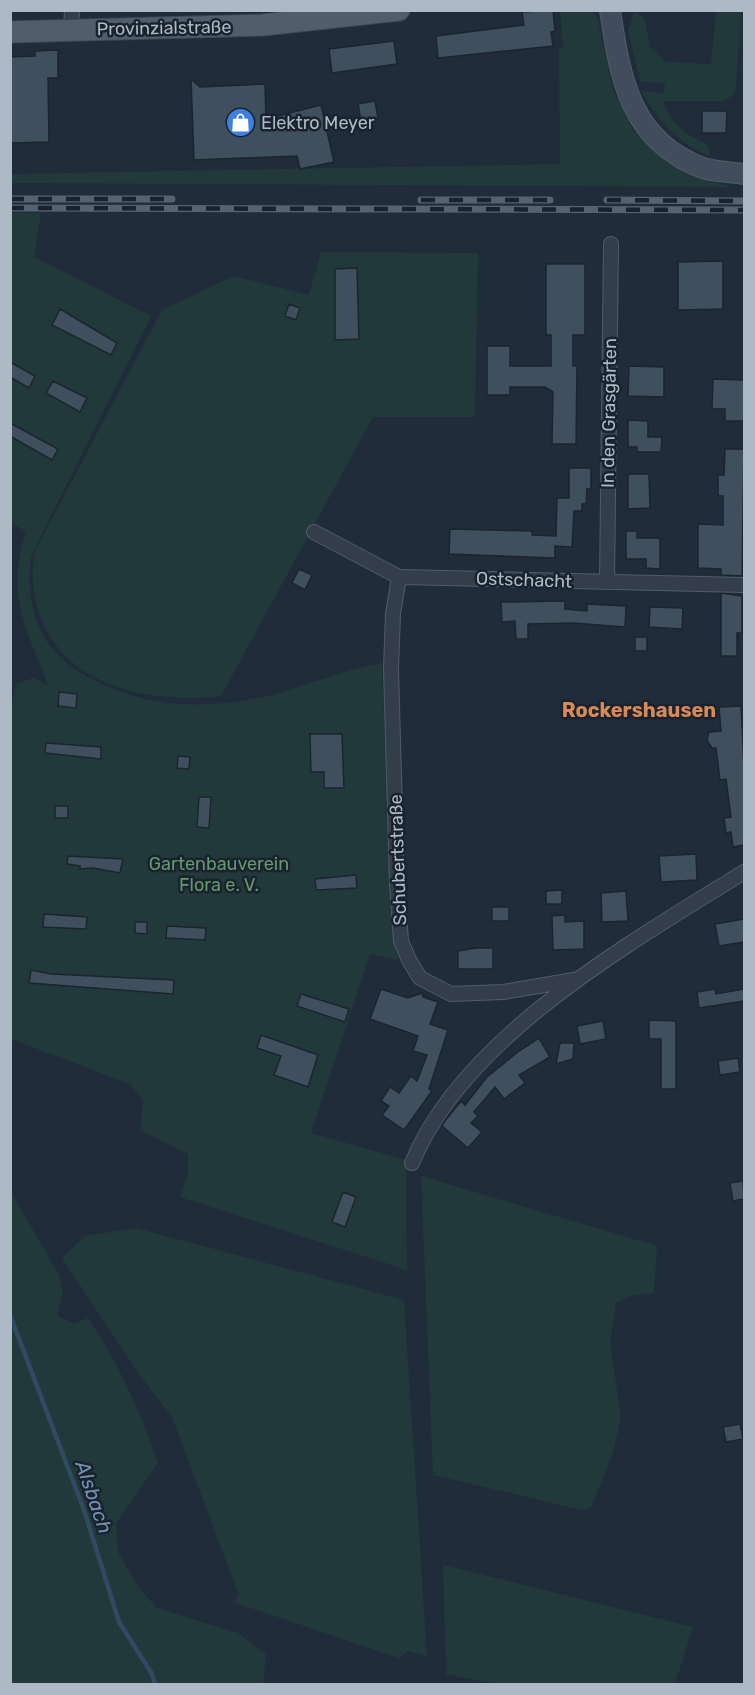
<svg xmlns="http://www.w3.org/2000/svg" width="755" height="1695" font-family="Rubik,sans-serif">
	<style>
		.green { fill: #22393b }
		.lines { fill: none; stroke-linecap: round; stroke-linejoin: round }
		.stream { stroke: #324962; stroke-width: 4.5 }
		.building { fill: #404f5e; stroke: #1b2530; stroke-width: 1.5 }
		.street-casing { stroke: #515c68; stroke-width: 16 }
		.secondary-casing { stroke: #515c68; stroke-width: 22 }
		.primary-casing { stroke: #3d4753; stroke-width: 23 }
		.street { stroke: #333e4a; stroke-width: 14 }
		.secondary { stroke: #414d5d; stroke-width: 20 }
		.primary { stroke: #515d6a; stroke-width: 21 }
		.rail-casing { stroke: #556271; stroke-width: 7 }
		.rail { stroke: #19232e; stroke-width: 4.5; stroke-dasharray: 14; stroke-linecap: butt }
		.labels { text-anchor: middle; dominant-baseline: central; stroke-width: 5; stroke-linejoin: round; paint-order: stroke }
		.street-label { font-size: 18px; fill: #aeb9c6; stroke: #19232e }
		.poi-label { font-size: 18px; fill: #aeb9c6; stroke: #19232e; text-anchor: start }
		.park-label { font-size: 18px; fill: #64986d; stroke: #19232e }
		.neighbourhood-label { font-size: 20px; font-weight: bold; fill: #d98856; stroke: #19232e }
		.water-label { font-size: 20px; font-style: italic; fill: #7491b1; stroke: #19232e }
	</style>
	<rect width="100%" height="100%" fill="#202c3a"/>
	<!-- green -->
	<path class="green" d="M592,10L598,20L613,90L634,131L663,160L699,178L734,187L11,183V174L560,164L559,49L563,47L560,11Z
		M635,11L644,18L651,48L666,62L711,64L716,11H741L736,88L732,96L724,101H663C670,123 686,135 707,144L711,157C679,143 657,122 642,91L664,93L665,84L640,81L628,30Z
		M10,213H41L34,257L151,316L31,556C25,602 37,646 78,671C137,708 201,711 268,696C306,686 343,670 382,663L390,910L398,960L370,954L311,1133L406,1160L407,1270L180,1197L188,1173V1154L140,1130L143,1101L130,1084L11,1039V709L16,684L33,678L48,685C26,627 5,595 26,532L11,522Z
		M321,252L478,253L475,417H373L221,696C155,703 73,690 43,623C33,600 30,576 35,551L162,310L234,276L309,295Z
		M421,1176L657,1246L654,1293L633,1295L616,1303L610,1343L621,1417L613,1453L591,1508L582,1510L433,1475Z
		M11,1192L59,1275L63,1291L57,1315L74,1324L88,1318C118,1362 141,1412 158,1463L116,1523L118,1552L139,1588L157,1608L238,1633L266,1654L263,1684H11Z
		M136,1228L404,1300L427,1656L408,1651L399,1658L233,1602L239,1595L172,1417L138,1373L62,1258L85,1236Z
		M443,1565L693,1627L675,1684H496L446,1674Z"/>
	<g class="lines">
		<!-- stream -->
		<path class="stream" d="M10,1315L84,1510L119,1622L152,1674L155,1684"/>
	</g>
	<!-- building -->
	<path class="building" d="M553,10L555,31L551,32L553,46L438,58L436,36L524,25L522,12Z
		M394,41L397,64L332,73L329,49Z
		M58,50V78H48L49,142L10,143V57L35,56V51Z
		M191,79L200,87L265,84L266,119L321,105L334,162L300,169L297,156L194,160Z
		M375,101L378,118L361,121L358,104Z
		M702,111H727L726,133H702Z
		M723,261V309L678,310V262Z
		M546,264H585V335H573V366H577L576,444H552L553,392L545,387H510V395H487V346H510V366H551V335H546Z
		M357,268L359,339L335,340V269Z
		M289,304L300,308L296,320L285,316Z
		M60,309L117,343L111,355L52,325Z
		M10,362L35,376L29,388L10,377Z
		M629,366L664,367V397L628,396Z
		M713,379L744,380V421H725V409H712Z
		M53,381L87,398L80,412L46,393Z
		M628,420L648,421V437H662L661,452H637V447H628Z
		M10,423L58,449L52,460L10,436Z
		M725,449H744L742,576L721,575V569L698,568V524L723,525V496H718V475H724Z
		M569,468H591V489H587L586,504H582V511H574L572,547L555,546V558L449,554L450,529L532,531V535L556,536L557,498H569Z
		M628,474H649L650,508L628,509Z
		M626,531H637V538H660V569L646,568V559H626Z
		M299,569L312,575L305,590L292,583Z
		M721,593L742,596V633H737V656H721Z
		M565,601V609L587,611V604L626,606L625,627L573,623L528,624V639H516L515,621L502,622L501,602Z
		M650,607L683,608L682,629L649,627Z
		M635,637H647V651H635Z
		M59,692L77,694L76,708L58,706Z
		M741,706L744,765V845L733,847L731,832L726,833L724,818L731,817L726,779L720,780L716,748H712L707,740L709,732L721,731L719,707Z
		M310,734H342L344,788H324V772H311Z
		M46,743L101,747V759L45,753Z
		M178,756L190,757L189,769L177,768Z
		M199,797H211L209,828L197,827Z
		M55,806H68V818H55Z
		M696,854L697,880L661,882L659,856Z
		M68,856L123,859L120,873L93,868L80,869V866L67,864Z
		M356,875L357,888L316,890L315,879Z
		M562,890V904H546V891Z
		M626,891L628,921L602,922L601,893Z
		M492,907H509V921H492Z
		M44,914L87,917L86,929L43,927Z
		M565,915V922L584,921V949L553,950L552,916Z
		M744,919V942L719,946L715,924Z
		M135,922H147V934L135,933Z
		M167,926L206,928L205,940L166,938Z
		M476,948H493V969H458V951Z
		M31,970L51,974L174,980L173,994L29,983Z
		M381,989L408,998L422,993L423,997L438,1002L430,1024L448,1030L429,1089L432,1091L404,1130L382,1115L389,1106L381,1101L390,1087L399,1093L411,1076L417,1081L427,1055L413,1051L418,1036L370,1019Z
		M715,989L716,994L744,989V1001L699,1008L697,992Z
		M301,994L349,1009L345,1022L297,1006Z
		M649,1020L676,1021V1089H661V1039H649Z
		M603,1021L606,1039L580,1044L577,1026Z
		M261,1035L318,1055L308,1087L274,1075L281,1056L257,1048Z
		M539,1038L550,1057L519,1075L525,1083L504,1099L495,1087L474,1112L478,1116L471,1123L482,1132L468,1148L442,1126L444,1122L461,1101L465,1105L487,1077L519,1051Z
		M560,1043H574L573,1059L556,1064Z
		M738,1058L740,1072L720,1075L718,1061Z
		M743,1181L744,1199L733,1201L730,1183Z
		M343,1192L356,1197L345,1227L332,1222Z
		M740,1424L743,1439L726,1442L723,1427Z"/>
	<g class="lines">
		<defs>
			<path id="street" d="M71,30L72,10
				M314,532L399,577L744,585
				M399,577L393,614L391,668L397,885L401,941L409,960L420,978L451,994L503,992L574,980
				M607,582L611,244
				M412,1163C464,1036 632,942 744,872"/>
			<path id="secondary" d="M610,10C620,78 630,141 703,168C716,172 731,172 744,174"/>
			<path id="primary" d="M10,32L263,25L399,10"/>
		</defs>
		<!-- street casing -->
		<use href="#street" class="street-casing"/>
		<!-- secondary casing -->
		<use href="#secondary" class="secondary-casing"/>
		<!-- primary casing -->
		<use href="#primary" class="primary-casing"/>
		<!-- street -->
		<use href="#street" class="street"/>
		<!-- secondary -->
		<use href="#secondary" class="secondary"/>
		<!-- primary -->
		<use href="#primary" class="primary"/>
		<defs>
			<path id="rail" d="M10,199H172
				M421,200H550
				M607,200L744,201
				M10,208L744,210"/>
		</defs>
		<!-- rail casing -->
		<use href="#rail" class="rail-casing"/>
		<!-- rail -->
		<use href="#rail" class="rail"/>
	</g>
	<!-- icons -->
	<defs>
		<symbol id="shop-disc" viewBox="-11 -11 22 22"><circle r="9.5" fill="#3f7fe0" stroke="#19232e"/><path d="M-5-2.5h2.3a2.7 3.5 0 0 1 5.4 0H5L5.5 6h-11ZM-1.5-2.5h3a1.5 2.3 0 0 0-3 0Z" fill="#fff"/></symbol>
	</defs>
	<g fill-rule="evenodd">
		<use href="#shop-disc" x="224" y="106" width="33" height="33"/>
	</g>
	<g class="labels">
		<!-- street labels -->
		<g class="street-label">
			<text transform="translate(164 28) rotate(-1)">Provinzialstraße</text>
			<text transform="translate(609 413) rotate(-89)">In den Grasgärten</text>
			<text transform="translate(524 580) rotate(2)">Ostschacht</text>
			<text transform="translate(398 860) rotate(-92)">Schubertstraße</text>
		</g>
		<!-- poi labels -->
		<g class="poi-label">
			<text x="261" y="123">Elektro Meyer</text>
		</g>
		<!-- park labels -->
		<g class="park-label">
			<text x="219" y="864">Gartenbauverein<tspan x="219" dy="21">Flora e. V.</tspan></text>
		</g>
		<!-- neighbourhood labels -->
		<g class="neighbourhood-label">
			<text x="639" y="710">Rockershausen</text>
		</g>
		<!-- water labels -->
		<g class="water-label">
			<text transform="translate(94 1497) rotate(71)">Alsbach</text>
		</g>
	</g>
	<!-- border -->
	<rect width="755" height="1695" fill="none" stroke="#aeb9c6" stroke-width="24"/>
</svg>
